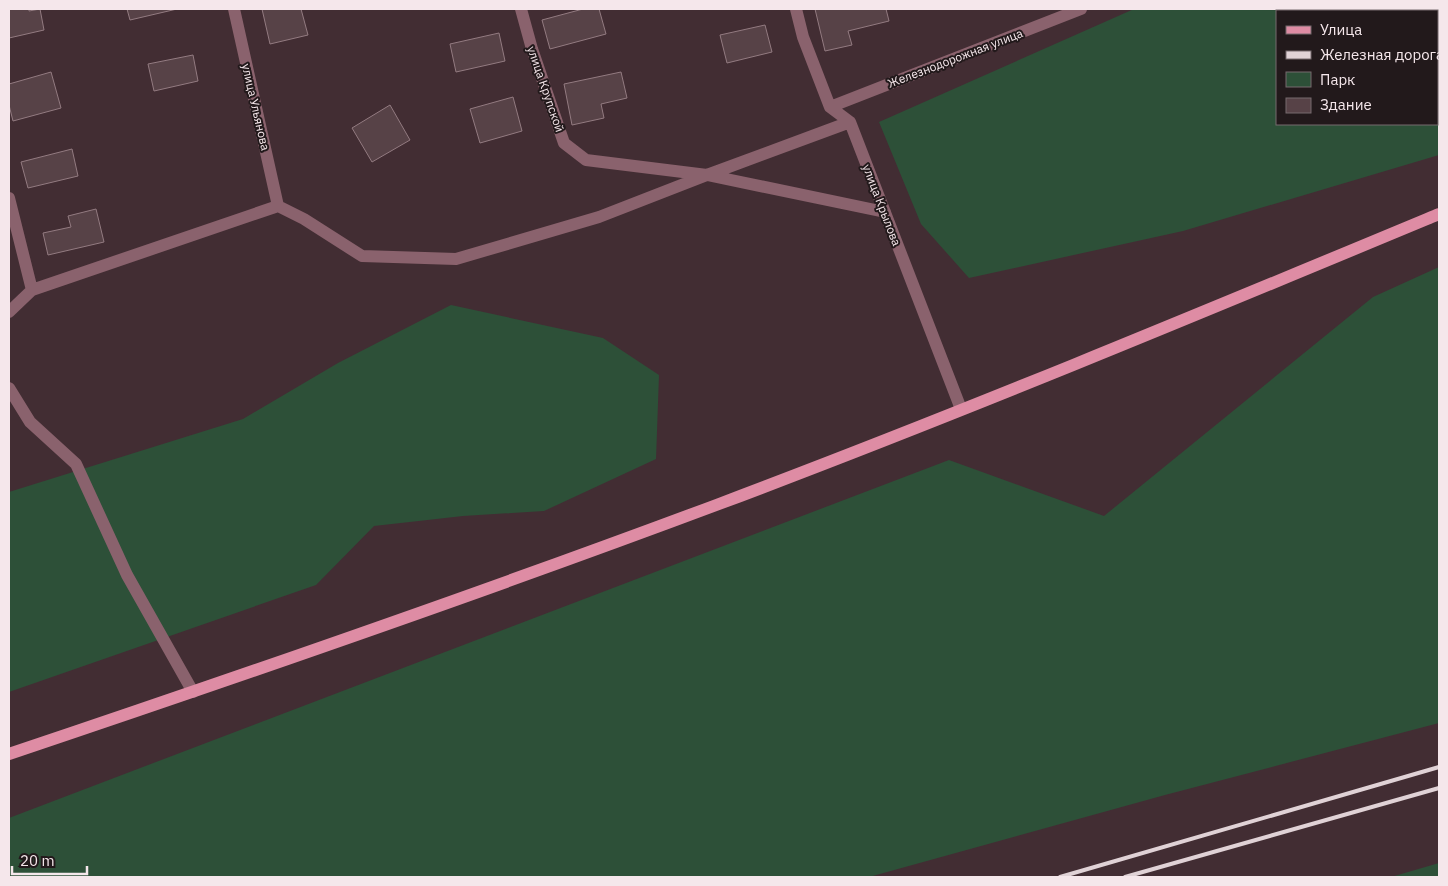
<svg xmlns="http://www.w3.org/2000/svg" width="1448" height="886" font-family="'IBM Plex Sans',sans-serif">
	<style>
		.green { fill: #2d5038; fill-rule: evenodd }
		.building { fill: #574247; stroke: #937b81 }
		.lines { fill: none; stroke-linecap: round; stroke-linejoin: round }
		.minor { stroke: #8a626d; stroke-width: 12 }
		.major { stroke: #de8ca4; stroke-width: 12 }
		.rail { stroke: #e0d2d6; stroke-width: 4 }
		.labels { text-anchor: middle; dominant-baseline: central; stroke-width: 4; stroke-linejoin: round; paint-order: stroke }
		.street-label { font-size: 12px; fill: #f5e7eb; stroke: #22191b }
	</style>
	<rect width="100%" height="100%" fill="#422d33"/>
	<!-- green -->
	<path class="green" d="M1134,9H1439V155L1183,231L969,278L921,224L879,122ZM1277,11H1437V124H1277Z
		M1439,267V723L1165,795L869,877H9V818L949,460L1104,516L1373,297Z
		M451,305L603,338L659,375L656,459L544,511L463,516L374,526L316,585L9,692V492L243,419L338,363Z
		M1439,863V877H1391Z"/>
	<!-- building -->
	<path class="building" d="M9,9H29V11L40,9L44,30L9,38Z
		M127,9H177L130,20Z
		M262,9H301L308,35L270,44Z
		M583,9H599L606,34L550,49L542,20Z
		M815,9H886L889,21L848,31L852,45L825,51Z
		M765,25L772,52L727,63L720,35Z
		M499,33L505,61L456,72L450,44Z
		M193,55L198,81L154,91L148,64Z
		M51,72L61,108L13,121L9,105V84Z
		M621,72L627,98L601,104L604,118L572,125L564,84Z
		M513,97L522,131L480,143L470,109Z
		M390,105L410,140L372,162L352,128Z
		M72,149L78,176L28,188L21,162Z
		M96,209L104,242L48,255L43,233L71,227L68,216Z"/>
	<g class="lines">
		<!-- minor -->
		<path class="minor" d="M234,9L278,206
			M521,9L532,49L564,143L586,160L707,175L850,122
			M796,9L803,37L830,107L850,122L961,409
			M830,107L1081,9
			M9,198L32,290
			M9,312L32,290L278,206L304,219L362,256L456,259L599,217L707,175L885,212
			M9,388L30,422L76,464L127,575L193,692"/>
		<!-- major -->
		<path class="major" d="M9,754C247,674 484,592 719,504C961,413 1201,313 1439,214"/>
		<!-- rail -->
		<path class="rail" d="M1060,877L1439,767
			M1125,877L1439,788"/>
	</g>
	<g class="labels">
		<!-- street labels -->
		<g class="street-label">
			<text transform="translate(955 58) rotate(-21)">Железнодорожная улица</text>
			<text transform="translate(546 89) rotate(71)">улица Крупской</text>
			<text transform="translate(256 107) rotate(77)">улица Ульянова</text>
			<text transform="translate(882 205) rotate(69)">улица Крылова</text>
		</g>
	</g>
	<!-- border -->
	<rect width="1448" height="886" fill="none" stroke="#f5e7eb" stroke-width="20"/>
	<!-- legend -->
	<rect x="1276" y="10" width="162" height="115" fill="#22191b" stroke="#766b6e"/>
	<rect x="1286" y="26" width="25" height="8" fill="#de8ca4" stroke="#766b6e"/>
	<text x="1320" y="35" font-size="15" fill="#f5e7eb">Улица</text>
	<rect x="1286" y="51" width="25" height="8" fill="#e0d2d6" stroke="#766b6e"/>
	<text x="1320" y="60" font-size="15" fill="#f5e7eb">Железная дорога</text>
	<rect x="1286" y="72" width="25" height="15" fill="#2d5038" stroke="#766b6e"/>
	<text x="1320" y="85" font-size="15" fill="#f5e7eb">Парк</text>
	<rect x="1286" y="98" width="25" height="15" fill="#574247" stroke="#766b6e"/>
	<text x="1320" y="110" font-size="15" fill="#f5e7eb">Здание</text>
	<!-- scale -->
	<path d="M12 866v8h75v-8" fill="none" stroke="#f5e7eb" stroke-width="2.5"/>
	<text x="20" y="866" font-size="15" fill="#f5e7eb" stroke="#22191b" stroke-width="4" paint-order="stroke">20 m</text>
</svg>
